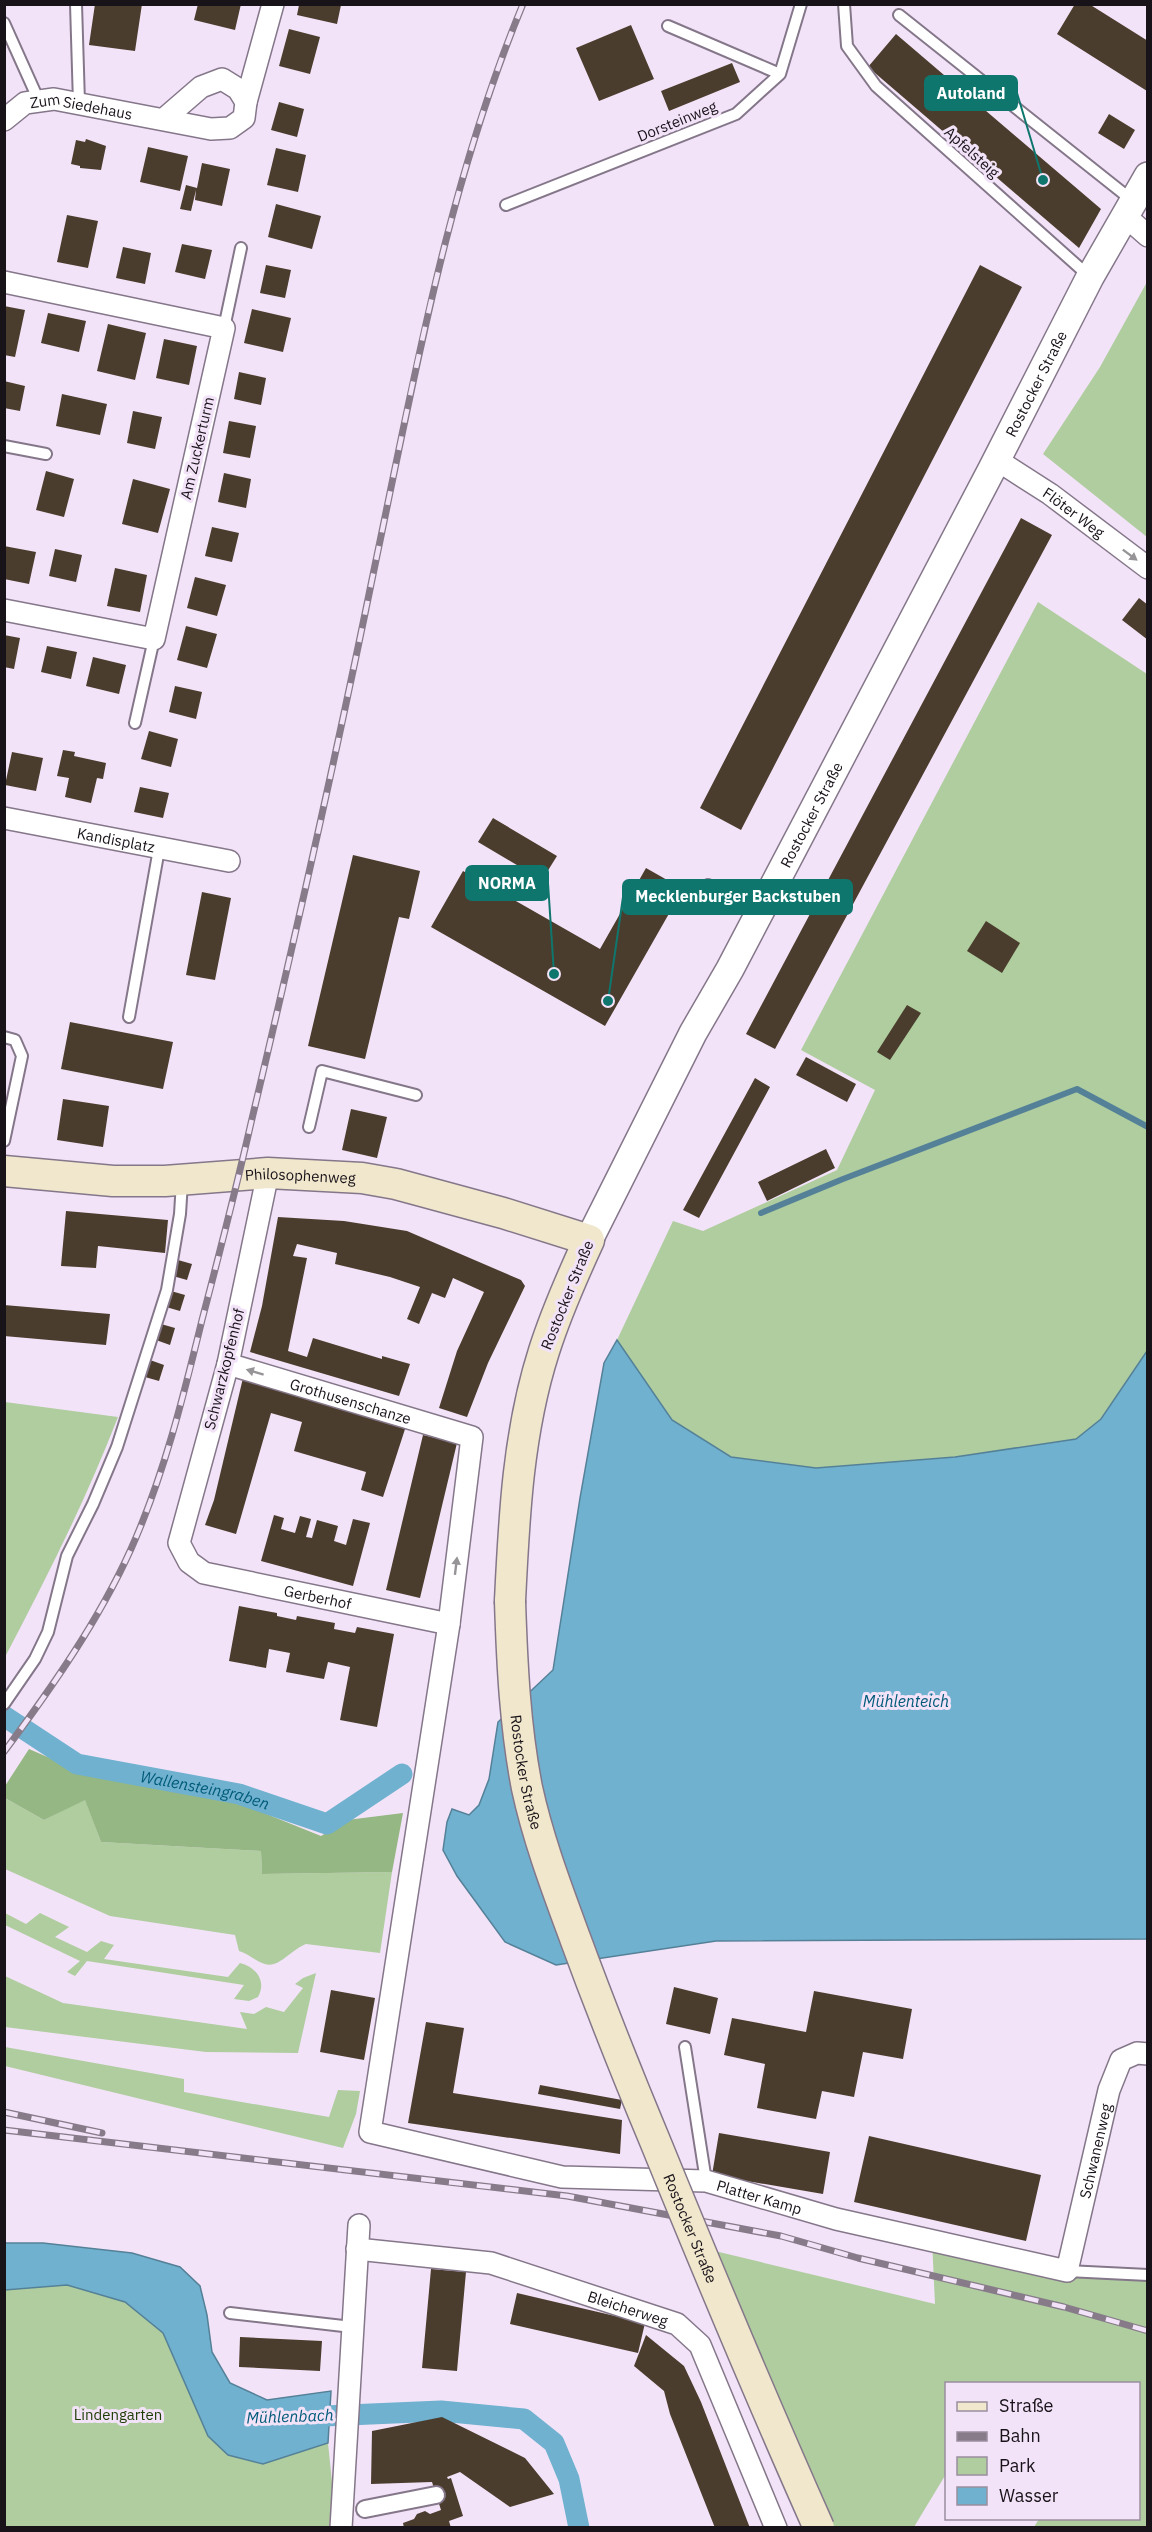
<svg xmlns="http://www.w3.org/2000/svg" width="1152" height="2532" font-family="'IBM Plex Sans',sans-serif">
	<style>
		.green { fill: #afcd9f }
		.forest { fill: #95b783 }
		.water { fill: #6fb1cf; stroke: #558198; stroke-width: 1.5 }
		.lines { fill: none; stroke-linecap: round; stroke-linejoin: round }
		.stream { stroke: #558198; stroke-width: 6 }
		.canal { stroke: #6fb1cf; stroke-width: 21 }
		.building { fill: #4b3d2d }
		.service-casing { stroke: #85778a; stroke-width: 14 }
		.pedestrian-casing { stroke: #85778a; stroke-width: 20 }
		.minor-casing { stroke: #85778a; stroke-width: 24 }
		.tertiary-casing { stroke: #85778a; stroke-width: 30 }
		.secondary-casing { stroke: #85778a; stroke-width: 33 }
		.service { stroke: #fff; stroke-width: 10 }
		.pedestrian { stroke: #fff; stroke-width: 16 }
		.minor { stroke: #fff; stroke-width: 21 }
		.tertiary { stroke: #fff; stroke-width: 27 }
		.secondary { stroke: #f0e7cc; stroke-width: 30 }
		.rail-casing { stroke: #877b8a; stroke-width: 7 }
		.rail { stroke: #f3e3f8; stroke-width: 4.5; stroke-dasharray: 14; stroke-linecap: butt }
		.secondary-bridge-casing { stroke: #85778a; stroke-width: 33; stroke-linecap: butt }
		.secondary-bridge { stroke: #f0e7cc; stroke-width: 30 }
		.oneway { fill: #979498 }
		.labels { text-anchor: middle; dominant-baseline: central; stroke-width: 6; stroke-linejoin: round; paint-order: stroke }
		.street-label { font-size: 15px; fill: #181219; stroke: #f3e3f8 }
		.park-label { font-size: 15px; fill: #1d3c04; stroke: #f3e3f8 }
		.water-label { font-size: 16px; font-style: italic; fill: #005b79; stroke: #f3e3f8 }
		.leader { fill: none; stroke: #0f766e; stroke-width: 2 }
		.callout-dot { fill: #0f766e; stroke: #f3e3f8; stroke-width: 2 }
		.callout { fill: #0f766e; stroke: #0f766e; stroke-width: 2 }
		.callout-label { font-size: 16px; text-anchor: middle; font-weight: bold; fill: #fff }
	</style>
	<rect width="100%" height="100%" fill="#f3e3f8"/>
	<!-- green -->
	<path class="green" d="M1147,282H1148L1147,537L1043,454L1100,367Z
		M1038,602L1147,674V1351L1101,1419L1076,1439L955,1457L816,1468L731,1457L672,1420L617,1340L673,1221L703,1231L837,1170L875,1090L801,1050Z
		M5,1402L118,1417C85,1502 47,1577 5,1657Z
		M5,1798L44,1820L85,1799L101,1842L261,1851L262,1874L392,1872L380,1953L306,1944C292,1949 278,1969 265,1964C255,1961 249,1954 239,1951L235,1935L110,1916L5,1869Z
		M5,1913L26,1924L40,1913L69,1927L55,1937L87,1952L101,1941L114,1945L104,1959L228,1977L240,1963C256,1967 267,1981 258,1997L249,2001L234,1999L244,1985L87,1961L75,1976L67,1972L80,1961L5,1925Z
		M316,1973L298,2053L206,2052L5,2027V1976L63,2003L247,2029L240,2012L254,2014L266,2007L284,2012L303,1988L295,1984L303,1978Z
		M5,2047L184,2079V2092L329,2117L338,2090L360,2091L356,2114L343,2148L5,2066Z
		M932,2240L1067,2271L1147,2275V2527H1034L1039,2519L1138,2518V2384H946V2474L914,2527H819L698,2247L935,2304Z
		M5,2243H43L132,2253L180,2267L200,2286L207,2315L212,2352L230,2383L267,2400L331,2391L328,2443L333,2492L329,2527L5,2528Z"/>
	<!-- forest -->
	<path class="forest" d="M29,1749L82,1772L239,1803L321,1836L347,1820L403,1813L392,1872L262,1874L261,1851L101,1842L85,1800L44,1820L5,1798V1786Z"/>
	<!-- water -->
	<path class="water" d="M617,1340L672,1420L731,1457L816,1468L955,1457L1076,1439L1101,1419L1147,1351V1939L716,1941L556,1965L505,1942L457,1876L443,1850L447,1822L452,1809L469,1815L479,1805L489,1779L498,1722L553,1670L580,1498L604,1363Z
		M5,2243H43L132,2253L180,2267L200,2286L207,2315L212,2352L230,2383L267,2400L331,2391L328,2443L263,2464L228,2455L208,2436L163,2333L125,2302L67,2285L5,2290Z"/>
	<g class="lines">
		<!-- stream -->
		<path class="stream" d="M761,1213L843,1179L1077,1089L1148,1127"/>
		<!-- canal -->
		<g class="canal">
			<path id="s1" d="M4,1716L77,1764L239,1794L327,1824L402,1774"/>
			<path d="M301,2417L441,2411L524,2419L554,2443L569,2479L579,2528"/>
		</g>
	</g>
	<!-- building -->
	<path class="building" d="M95,4H142L135,51L89,45Z
		M198,4H241L235,30L194,20Z
		M1075,4H1089L1148,41L1147,91L1057,34Z
		M299,5H341L337,24L297,15Z
		M631,25L654,79L599,101L576,48Z
		M289,29L320,37L310,74L279,66Z
		M896,34L1101,209L1079,248L868,67Z
		M732,63L740,82L669,111L661,91Z
		M279,102L304,109L297,137L271,130Z
		M1109,114L1135,130L1124,149L1098,133Z
		M86,139L106,146L101,170L80,168V166L71,164L76,140L85,142Z
		M148,147L188,156L180,191L140,182Z
		M276,148L306,155L298,192L267,185Z
		M202,163L230,169L222,206L195,200L196,190L191,211L180,209L186,185L197,188Z
		M276,204L321,216L312,249L268,237Z
		M67,215L98,221L88,268L57,262Z
		M182,244L212,250L205,279L175,272Z
		M123,247L151,253L145,284L116,278Z
		M266,265L291,270L285,298L260,293Z
		M980,265L1022,287L741,830L700,808Z
		M4,306L25,310L15,357L4,355Z
		M252,309L291,318L283,352L244,343Z
		M48,313L86,321L79,352L41,343Z
		M108,324L146,333L135,380L97,371Z
		M164,339L197,346L189,385L156,378Z
		M239,372L266,378L261,405L234,399Z
		M4,381L25,386L20,411L4,408Z
		M62,394L107,404L100,435L56,426Z
		M133,411L162,417L155,449L127,443Z
		M229,421L256,426L250,458L223,453Z
		M46,471L74,479L64,517L36,510Z
		M224,473L251,479L246,508L218,502Z
		M133,479L170,489L158,533L122,524Z
		M1021,518L1052,535L775,1049L746,1034Z
		M212,527L239,533L232,562L205,556Z
		M4,546L36,552L29,584L4,579Z
		M55,549L82,555L76,582L49,576Z
		M115,568L147,575L140,612L107,606Z
		M195,577L226,585L217,616L187,608Z
		M1139,598L1148,605V640L1122,620Z
		M186,626L217,634L207,668L177,660Z
		M4,635L20,638L14,669L4,667Z
		M47,646L77,652L71,679L41,672Z
		M93,657L126,665L119,694L86,686Z
		M175,686L202,692L196,719L169,712Z
		M149,731L178,739L171,767L141,759Z
		M63,750L75,752L74,756L106,763L103,779L97,778L91,803L65,797L69,778L57,776Z
		M12,752L43,758L36,791L5,785Z
		M140,787L169,793L163,818L134,812Z
		M493,818L557,856L542,880L478,842Z
		M353,855L420,871L409,919L399,917L365,1059L308,1046Z
		M646,868L683,889L605,1026L431,927L463,871L600,949Z
		M202,892L231,898L215,980L186,975Z
		M986,921L1020,943L1002,973L967,951Z
		M907,1005L921,1013L890,1060L877,1052Z
		M70,1022L173,1042L163,1089L61,1069Z
		M806,1057L856,1084L847,1102L796,1075Z
		M755,1078L770,1087L699,1218L683,1210Z
		M63,1099L109,1106L103,1147L57,1140Z
		M351,1109L387,1117L377,1158L342,1150Z
		M826,1149L835,1168L767,1201L758,1182Z
		M66,1211L168,1220L165,1253L98,1246L96,1268L61,1266Z
		M278,1217L344,1221L407,1231L521,1280L525,1286L488,1363L467,1417L439,1408L457,1351L484,1292L453,1278L445,1298L432,1293L419,1324L407,1319L420,1287L390,1277L335,1264L337,1253L297,1244L293,1256L307,1258L288,1351L307,1357L313,1338L382,1359V1356L410,1364L399,1396L250,1352L262,1306Z
		M178,1260L192,1264L187,1280L173,1276Z
		M171,1291L185,1295L180,1311L166,1307Z
		M4,1305L110,1314L106,1345L4,1336Z
		M161,1324L175,1328L170,1345L156,1340Z
		M150,1360L164,1365L159,1381L145,1377Z
		M243,1378L406,1426L383,1497L361,1490L366,1472L294,1451L302,1422L271,1413L236,1534L205,1525L214,1500Z
		M423,1435L457,1443L420,1598L386,1590Z
		M274,1515L284,1518L281,1529L295,1533L300,1516L311,1519L306,1537L312,1538L317,1520L338,1526L334,1541L346,1545L353,1519L370,1523L353,1586L261,1561Z
		M239,1606L277,1613V1616L296,1620L297,1616L335,1623L334,1629L355,1633L357,1627L394,1634L377,1727L340,1720L350,1667L328,1662L324,1679L286,1672L290,1653L269,1649L266,1668L229,1661Z
		M674,1987L718,1998L710,2034L666,2024Z
		M331,1990L375,1998L364,2060L320,2052Z
		M814,1991L912,2009L903,2059L863,2052L854,2097L822,2091L816,2119L757,2108L765,2064L724,2055L732,2018L806,2032Z
		M426,2022L464,2028L453,2093L622,2120L620,2154L408,2123Z
		M540,2085L622,2100L620,2109L538,2094Z
		M719,2133L830,2152L823,2194L712,2175Z
		M869,2136L1041,2175L1026,2241L854,2202Z
		M431,2269L466,2272L457,2371L422,2368Z
		M517,2293L645,2323L638,2353L510,2324Z
		M646,2335L684,2366L701,2402L750,2528H715L670,2414L664,2391L634,2366Z
		M240,2337L322,2341L320,2371L239,2367Z
		M442,2417L525,2458L554,2494L510,2507L460,2472L447,2477L448,2479L451,2478L463,2516L449,2521L451,2528H404L403,2523L414,2519L417,2514L425,2511L430,2514L441,2510L432,2482L371,2484L372,2431Z"/>
	<g class="lines">
		<defs>
			<path id="service" d="M76,4L79,103
				M844,4L847,46L876,86L1090,277
				M899,15L1133,201
				M4,23L39,101
				M668,26L780,74
				M506,205L736,114L780,74L801,4
				M224,328L241,248
				M4,446L46,454
				M135,723L154,639
				M708,885L758,912
				M129,1017L159,849
				M4,1037L15,1040L22,1056L4,1141
				M309,1127L322,1071L416,1095
				M4,1704L35,1659L48,1632L67,1556L93,1504L117,1447L167,1290L180,1214L182,1182
				M685,2047L706,2181
				M1067,2271L1148,2275
				M230,2313L352,2327"/>
			<path id="pedestrian" d="M365,2509L436,2495"/>
			<g id="minor">
				<path d="M246,102L273,4"/>
				<path id="s2" d="M4,120L25,103L54,99L211,129L230,128L244,118L246,102L238,89L222,79L201,87L164,119"/>
				<path d="M1124,215L1148,236"/>
				<path d="M4,282L224,328L154,639L4,610"/>
				<path id="s3" d="M997,460L1050,494L1148,568"/>
				<path id="s4" d="M4,818L229,861"/>
				<path id="s5" d="M268,1173L228,1364L179,1543L189,1562L204,1573L449,1624"/>
				<path id="s6" d="M228,1364L472,1437L449,1624L370,2132L562,2177L706,2181L836,2219L1067,2271L1109,2090L1121,2060L1137,2053L1148,2054"/>
				<path id="s7" d="M357,2249L491,2263L677,2324L700,2345L776,2528"/>
				<path d="M341,2528L359,2225"/>
			</g>
			<g id="tertiary">
				<path id="s8" d="M589,1240L693,1033L730,969L992,469L1090,277L1148,176"/>
			</g>
			<g id="secondary">
				<path id="s9" d="M4,1171L113,1181H165L268,1173L362,1178L396,1184L503,1213L589,1240C572,1277 556,1313 544,1351C518,1432 514,1517 510,1601"/>
			</g>
		</defs>
		<!-- service casing -->
		<use href="#service" class="service-casing"/>
		<!-- pedestrian casing -->
		<use href="#pedestrian" class="pedestrian-casing"/>
		<!-- minor casing -->
		<use href="#minor" class="minor-casing"/>
		<!-- tertiary casing -->
		<use href="#tertiary" class="tertiary-casing"/>
		<!-- secondary casing -->
		<use href="#secondary" class="secondary-casing"/>
		<!-- service -->
		<use href="#service" class="service"/>
		<!-- pedestrian -->
		<use href="#pedestrian" class="pedestrian"/>
		<!-- minor -->
		<use href="#minor" class="minor"/>
		<!-- tertiary -->
		<use href="#tertiary" class="tertiary"/>
		<!-- secondary -->
		<use href="#secondary" class="secondary"/>
		<defs>
			<path id="rail" d="M4,1752C52,1687 98,1622 131,1549C164,1475 183,1398 202,1320C219,1255 236,1189 251,1123C295,938 337,752 375,565C415,375 448,184 523,4
				M4,2112L102,2133
				M4,2130L567,2196L781,2236L858,2258L1064,2307L1148,2331"/>
		</defs>
		<!-- rail casing -->
		<use href="#rail" class="rail-casing"/>
		<!-- rail -->
		<use href="#rail" class="rail"/>
		<defs>
			<g id="secondary-bridge">
				<path id="s10" d="M510,1601C512,1663 515,1727 527,1788C538,1839 557,1889 575,1938C600,2006 627,2074 655,2141C708,2271 762,2400 819,2528"/>
			</g>
		</defs>
		<!-- secondary-bridge casing -->
		<use href="#secondary-bridge" class="secondary-bridge-casing"/>
		<!-- secondary-bridge -->
		<use href="#secondary-bridge" class="secondary-bridge"/>
	</g>
	<!-- one-way arrows -->
	<defs><path id="oneway-solid" d="M-6-.8H1V-3.2L6.5 0L1 3.2V.8H-6Z" transform="scale(1.5)"/></defs>
	<g class="oneway">
		<use href="#oneway-solid" transform="translate(1130 555) rotate(37)"/>
		<use href="#oneway-solid" transform="translate(255 1372) rotate(-163)"/>
		<use href="#oneway-solid" transform="translate(456 1566) rotate(-83)"/>
	</g>
	<g class="labels">
		<!-- street labels -->
		<g class="street-label">
			<text stroke="none"><textPath href="#s2" startOffset="84">Zum Siedehaus</textPath></text>
			<text transform="translate(677 121) rotate(-22)">Dorsteinweg</text>
			<text transform="translate(972 152) rotate(42)">Apfelsteig</text>
			<text stroke="none"><textPath href="#s8" startOffset="966">Rostocker Straße</textPath></text>
			<text transform="translate(197 448) rotate(-77)">Am Zuckerturm</text>
			<text stroke="none"><textPath href="#s3" startOffset="93">Flöter Weg</textPath></text>
			<text stroke="none"><textPath href="#s8" startOffset="480">Rostocker Straße</textPath></text>
			<text stroke="none"><textPath href="#s4" startOffset="114">Kandisplatz</textPath></text>
			<text stroke="none"><textPath href="#s9" startOffset="297">Philosophenweg</textPath></text>
			<text transform="translate(567 1295) rotate(-68)">Rostocker Straße</text>
			<text transform="translate(224 1369) rotate(-76)">Schwarzkopfenhof</text>
			<text stroke="none"><textPath href="#s6" startOffset="128">Grothusenschanze</textPath></text>
			<text stroke="none"><textPath href="#s5" startOffset="537">Gerberhof</textPath></text>
			<text stroke="none"><textPath href="#s10" startOffset="172">Rostocker Straße</textPath></text>
			<text stroke="none"><textPath href="#s6" startOffset="1794">Schwanenweg</textPath></text>
			<text stroke="none"><textPath href="#s6" startOffset="1354">Platter Kamp</textPath></text>
			<text stroke="none"><textPath href="#s10" startOffset="658">Rostocker Straße</textPath></text>
			<text stroke="none"><textPath href="#s7" startOffset="279">Bleicherweg</textPath></text>
		</g>
		<!-- park labels -->
		<g class="park-label">
			<text x="118" y="2414">Lindengarten</text>
		</g>
		<!-- water labels -->
		<g class="water-label">
			<text x="906" y="1701">Mühlenteich</text>
			<text stroke="none"><textPath href="#s1" startOffset="218">Wallensteingraben</textPath></text>
			<text transform="translate(290 2416) rotate(-2)">Mühlenbach</text>
		</g>
	</g>
	<!-- callouts -->
	<path class="leader" d="M1043 180L1017 93M554 974L548 883M608 1001L623 897"/>
	<g class="callout-dot">
		<circle cx="1043" cy="180" r="6"/>
		<circle cx="554" cy="974" r="6"/>
		<circle cx="608" cy="1001" r="6"/>
	</g>
	<g class="callout">
		<rect x="925" y="76" width="92" height="34" rx="6"/>
		<rect x="466" y="866" width="82" height="34" rx="6"/>
		<rect x="623" y="880" width="229" height="34" rx="6"/>
	</g>
	<g class="callout-label">
		<text x="971" y="99">Autoland</text>
		<text x="507" y="889">NORMA</text>
		<text x="738" y="902">Mecklenburger Backstuben</text>
	</g>
	<!-- border -->
	<rect width="1152" height="2532" fill="none" stroke="#181219" stroke-width="12"/>
	<!-- legend -->
	<rect x="945" y="2382" width="195" height="138" fill="#f3e3f8" stroke="#9b8f9f" stroke-width="1.5"/>
	<rect x="957" y="2402" width="30" height="9" fill="#f0e7cc" stroke="#9b8f9f" stroke-width="1.5"/>
	<text x="999" y="2412" font-size="18" fill="#181219">Straße</text>
	<rect x="957" y="2432" width="30" height="9" fill="#877b8a" stroke="#9b8f9f" stroke-width="1.5"/>
	<text x="999" y="2442" font-size="18" fill="#181219">Bahn</text>
	<rect x="957" y="2457" width="30" height="18" fill="#afcd9f" stroke="#9b8f9f" stroke-width="1.5"/>
	<text x="999" y="2472" font-size="18" fill="#181219">Park</text>
	<rect x="957" y="2487" width="30" height="18" fill="#6fb1cf" stroke="#9b8f9f" stroke-width="1.5"/>
	<text x="999" y="2502" font-size="18" fill="#181219">Wasser</text>
</svg>
